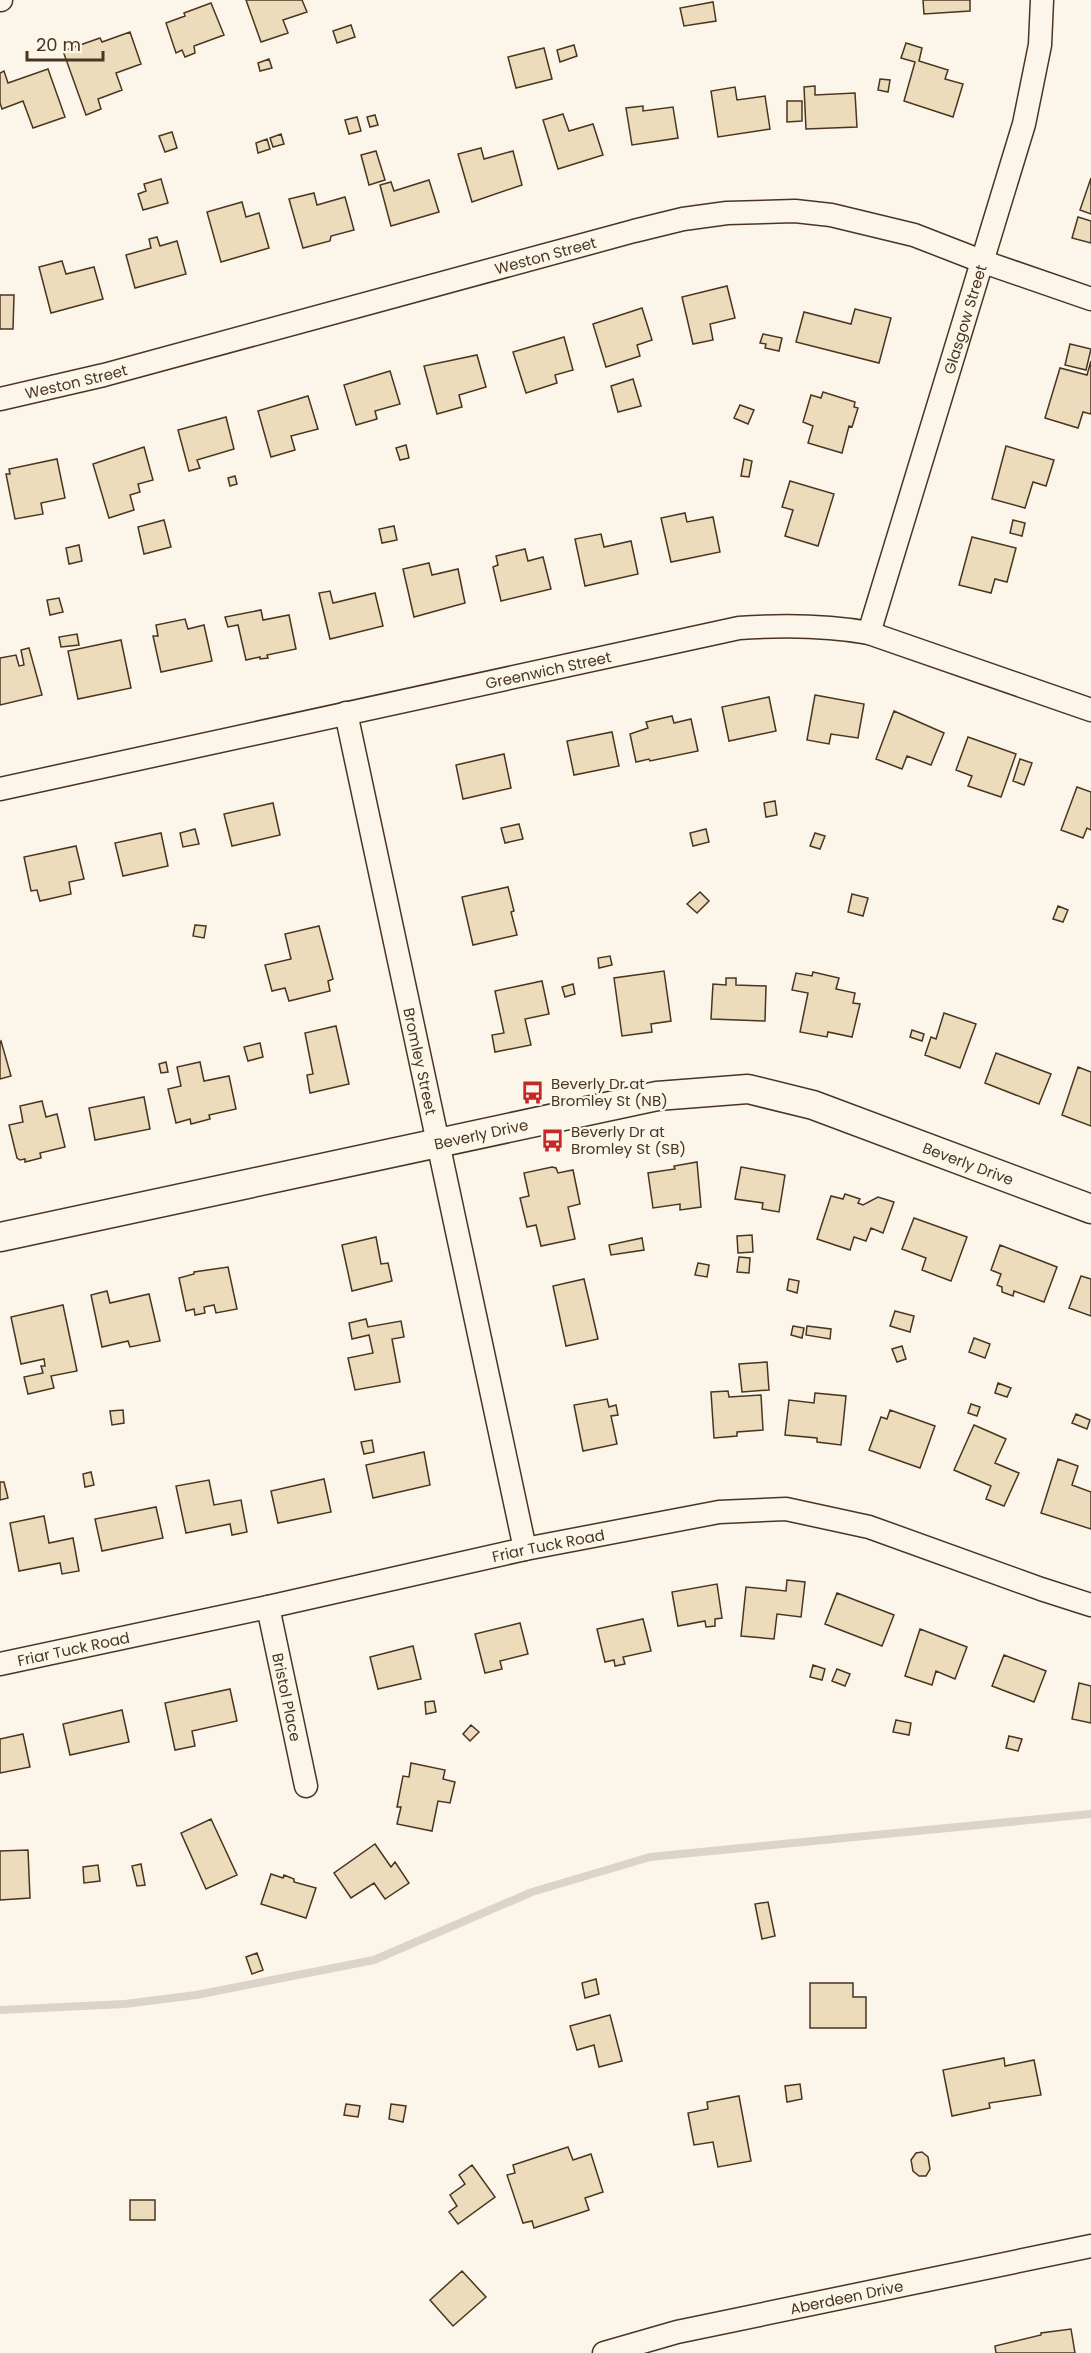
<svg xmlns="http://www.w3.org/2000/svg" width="1091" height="2353" font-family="Poppins,sans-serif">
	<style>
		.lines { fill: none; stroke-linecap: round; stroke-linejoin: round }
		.stream { stroke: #dcd4c6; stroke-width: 8 }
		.building { fill: #ecdcbc; stroke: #4a3520; stroke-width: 1.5 }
		.minor-casing { stroke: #4a3520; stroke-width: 25 }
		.tertiary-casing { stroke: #4a3520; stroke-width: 31 }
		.minor { stroke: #fbf6e9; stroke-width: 22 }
		.tertiary { stroke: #fbf6e9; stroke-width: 28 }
		.labels { text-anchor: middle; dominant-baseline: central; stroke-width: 4.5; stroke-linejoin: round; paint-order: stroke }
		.street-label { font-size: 15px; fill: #4a3520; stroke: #fbf6e9 }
		.poi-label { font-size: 15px; fill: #4a3520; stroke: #fbf6e9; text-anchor: start }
	</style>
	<rect width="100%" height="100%" fill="#fbf6e9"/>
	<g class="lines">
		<!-- stream -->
		<path class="stream" d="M0,2010L125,2004L196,1995L374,1960L532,1892L650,1857L1091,1814"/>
	</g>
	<!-- building -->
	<path class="building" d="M246,0H302L307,12L283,20L288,33L261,42Z
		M923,0H970V11L924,14Z
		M713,2L716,21L684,26L680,8Z
		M211,3L224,35L194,46L195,53L185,57L182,50L176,53L166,23L185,16L184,13Z
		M351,25L355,37L337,43L333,31Z
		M130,32L141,64L116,73L122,90L98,99L101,109L86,115L63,51L100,38L102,42Z
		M906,43L922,48L919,61L948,70L945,79L963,84L953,117L904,101L915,62L901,58Z
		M574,45L577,56L560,62L557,50Z
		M544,48L552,79L516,88L508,57Z
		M269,59L272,68L260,71L258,63Z
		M48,69L65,117L33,128L23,101L2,109L0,103V73L4,71L8,83Z
		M880,79L890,80L888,92L878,90Z
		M815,86V95L855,93L857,127L806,129L804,87Z
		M735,87L737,100L765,96L770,129L718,137L711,91Z
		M787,101H802V121L787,122Z
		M643,106V111L673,107L678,138L632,145L626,108Z
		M563,114L569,131L593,124L603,155L558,169L543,120Z
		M375,115L378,125L370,127L367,117Z
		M357,117L361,131L349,134L345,120Z
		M172,132L177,148L165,152L159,136Z
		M281,134L284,144L273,147L270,138Z
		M267,139L270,149L258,153L256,143Z
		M481,148L484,159L513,151L522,185L472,202L458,154Z
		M376,151L385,180L369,185L361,155Z
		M1091,178V214L1080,210Z
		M161,179L168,203L143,210L138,194L146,191L144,184Z
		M429,180L439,212L391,226L380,185L391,182L394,191Z
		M314,193L317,205L345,197L354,230L331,236L330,241L303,248L289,199Z
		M242,202L246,217L259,213L269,248L221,262L207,212Z
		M1078,217L1091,221V243L1072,238Z
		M157,237L160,246L177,241L186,274L135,288L126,255L151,248L149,239Z
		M62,261L66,274L94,267L103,299L51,313L39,267Z
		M727,286L735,318L710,324L713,340L693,344L682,297Z
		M0,295H14L13,329H0Z
		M642,308L652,340L637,345L640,356L606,367L593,324Z
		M855,309L891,318L879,363L796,342L804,312L851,324Z
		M763,334L782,338L779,351L765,348L766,344L760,343Z
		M564,337L573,370L555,375L557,383L526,393L513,352Z
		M1070,344L1091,349L1086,370L1065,365Z
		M477,355L486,387L459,395L462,407L437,414L424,366Z
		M1091,361V414L1083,412L1078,428L1045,418L1060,368L1087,375Z
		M390,371L400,404L375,411L377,419L356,425L344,385Z
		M633,379L641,406L618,412L611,386Z
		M823,392L855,402L854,407L858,408L852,427L849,426L842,453L808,443L813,426L803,422L811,395L821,398Z
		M308,396L318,429L291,436L295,450L271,457L258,411Z
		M740,405L754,410L748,424L734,418Z
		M226,417L234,449L197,460L200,468L189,471L178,430Z
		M406,445L409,458L400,460L396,448Z
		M1006,446L1054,460L1046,486L1033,482L1025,508L992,499Z
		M144,447L153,480L138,484L140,492L130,495L134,510L109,518L93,464Z
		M57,459L65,498L41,503L43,514L15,519L6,474H10L9,469Z
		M744,459L752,461L749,477L741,476Z
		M235,476L237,484L230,486L228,478Z
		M790,481L834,494L818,546L785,536L793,510L782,507Z
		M685,513L687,522L713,517L720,552L671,562L661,518Z
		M164,520L171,547L144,554L138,527Z
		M1013,520L1025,523L1022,536L1010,533Z
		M394,526L397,540L382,543L379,529Z
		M601,534L604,547L631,541L638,574L585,586L575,539Z
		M972,537L1016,548L1007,582L995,579L991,593L959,585Z
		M79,545L82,561L69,564L66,548Z
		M525,549L528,561L543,557L551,589L501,601L493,567L498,565L496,556Z
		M429,563L432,575L458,569L465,603L414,617L403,569Z
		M330,591L333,603L375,593L383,626L330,639L319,593Z
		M59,598L63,612L50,615L47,600Z
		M261,610L263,620L289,615L296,649L267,655L268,658L260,659V657L246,660L238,625L228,627L225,617Z
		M185,619L188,629L204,625L212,661L161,672L153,636H158L156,625Z
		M77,634L79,645L61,647L59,637Z
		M121,640L131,688L78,699L68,651Z
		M29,648L42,695L0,705V658L16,655L19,666L24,665L21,650Z
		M815,695L864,704L858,738L831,734L829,744L807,740Z
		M769,697L776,731L729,741L722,707Z
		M894,711L944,733L931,765L907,756L902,769L876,759Z
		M672,716L674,723L691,719L698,751L650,761L649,759L636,762L630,734L648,728L646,722Z
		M612,732L619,766L574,775L567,741Z
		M968,737L1016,754L1001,797L968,786L972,776L956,770Z
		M504,754L511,788L463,799L456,765Z
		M1020,759L1032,763L1024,785L1013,781Z
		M1077,787L1091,792V830L1087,828L1083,838L1061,830Z
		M775,801L777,815L766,817L764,803Z
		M273,803L280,835L232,846L224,814Z
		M519,824L523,839L505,843L501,828Z
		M195,829L199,844L183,847L180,833Z
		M706,829L709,842L693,846L690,833Z
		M161,833L168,866L123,876L115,843Z
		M815,833L825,836L820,849L810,846Z
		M76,846L84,879L69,882L71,894L40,901L37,890L31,891L24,857Z
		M508,887L514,911L511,912L517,935L473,945L462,897Z
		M700,892L709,901L697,913L687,904Z
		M852,894L868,898L863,916L848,912Z
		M1058,906L1068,910L1063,922L1053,919Z
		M195,925L206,926L204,938L193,936Z
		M319,926L333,979L328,981L330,991L289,1001L285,988L272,991L265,965L291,959L285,934Z
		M610,956L612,965L599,968L598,958Z
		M664,971L671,1021L651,1024L652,1032L622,1036L614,978Z
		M813,972L839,978L836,989L855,993L853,1003L860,1004L852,1037L828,1032L827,1037L800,1032L808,993L792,990L796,973L812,976Z
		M726,978H736V985L766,986L765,1021L711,1019L713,984L726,985Z
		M542,981L549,1014L525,1019L531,1045L495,1052L492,1035L504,1033L495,991Z
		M573,984L575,994L565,997L562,987Z
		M944,1013L976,1024L960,1068L925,1055L931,1037L936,1039Z
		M336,1026L349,1084L310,1093L307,1075L313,1074L305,1033Z
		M912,1030L924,1034L922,1041L910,1037Z
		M1,1041L11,1076L0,1079V1042Z
		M260,1043L263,1057L248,1061L244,1047Z
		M996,1053L1051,1074L1039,1104L985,1083Z
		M166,1062L168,1072L161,1073L159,1064Z
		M200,1062L204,1081L229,1076L236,1109L209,1115L210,1119L191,1124L190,1119L176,1123L168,1089L181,1086L177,1067Z
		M1078,1067L1091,1072V1126L1062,1115Z
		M144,1097L150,1129L95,1140L89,1108Z
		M42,1101L46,1117L57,1114L65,1147L40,1153L41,1158L25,1162V1159L20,1160L17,1158L9,1125L23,1122L20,1106Z
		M697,1162L701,1207L680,1210V1204L653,1208L648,1173L675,1169L674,1166Z
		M552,1167L556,1168L558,1173L573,1170L580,1204L568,1207L575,1239L541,1246L536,1225L527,1227L520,1198L529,1196L524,1173Z
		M741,1167L785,1175L779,1212L762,1209L763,1203L735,1199Z
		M845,1194L860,1199L858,1203L863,1205L878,1197L894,1202L883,1233L871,1228L866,1241L854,1237L850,1250L817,1239L831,1196L843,1199Z
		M914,1218L967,1237L951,1281L922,1270L926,1258L902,1249Z
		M752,1235L753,1252L738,1253L737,1236Z
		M376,1237L381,1264L388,1263L392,1281L352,1291L342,1245Z
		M642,1238L644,1250L611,1255L609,1245Z
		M1000,1245L1057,1267L1044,1302L1014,1291L1013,1296L1002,1292V1287L997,1285L1001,1274L991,1270Z
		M739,1257L750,1258L749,1273L737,1272Z
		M698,1263L709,1265L707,1277L695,1275Z
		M228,1267L237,1309L216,1313L214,1305L204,1307L205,1313L195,1315L194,1309L186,1311L179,1278L194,1274V1272Z
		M1081,1276L1091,1279V1316L1069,1308Z
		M584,1279L598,1339L566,1346L553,1286Z
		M789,1279L799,1281L797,1293L787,1290Z
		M107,1291L110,1303L149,1294L160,1341L130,1347L128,1341L102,1347L91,1295Z
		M63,1305L77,1371L51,1376L54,1388L28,1394L24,1377L43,1373L41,1366H45L44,1359L21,1364L11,1317Z
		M895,1311L914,1316L910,1332L890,1326Z
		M366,1319L368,1327L401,1321L404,1337L392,1339L400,1382L355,1390L348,1358L373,1353L369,1335L352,1339L349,1323Z
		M793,1326L804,1328L802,1338L791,1335Z
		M807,1326L831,1329L830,1339L806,1335Z
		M974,1338L990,1344L985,1358L969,1352Z
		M902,1346L906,1359L897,1362L892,1349Z
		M767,1362L769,1390L742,1392L739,1364Z
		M998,1383L1011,1388L1007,1397L995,1393Z
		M728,1391L729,1397L761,1395L763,1430L737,1432V1436L714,1438L711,1392Z
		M815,1393L846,1396L841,1445L817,1442V1438L785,1435L789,1400L814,1403Z
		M607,1399L609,1407L616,1405L618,1415L611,1416L617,1444L583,1451L574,1405Z
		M971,1404L980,1407L977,1416L968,1413Z
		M123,1410L124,1423L112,1425L110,1411Z
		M890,1410L935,1426L920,1468L869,1450L881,1417L887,1419Z
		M1076,1414L1090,1420L1087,1429L1072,1423Z
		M974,1425L1006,1439L995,1463L1019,1473L1004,1506L986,1499L991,1486L954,1470Z
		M372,1440L374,1452L364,1454L361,1442Z
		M424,1452L430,1485L373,1498L366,1465Z
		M1058,1459L1078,1466L1072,1485L1091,1492V1529L1041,1513Z
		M91,1472L94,1485L85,1487L83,1474Z
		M324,1479L331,1512L278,1523L271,1491Z
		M209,1480L214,1505L241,1500L247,1532L232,1535L230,1524L186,1533L176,1486Z
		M0,1482H4L8,1498L0,1500Z
		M156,1507L163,1538L102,1551L95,1519Z
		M44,1516L49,1543L73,1538L79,1571L62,1574L60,1563L19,1571L10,1523Z
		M787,1580L805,1582L801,1617L777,1614L774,1639L741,1636L746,1587L786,1591Z
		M717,1584L722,1618L715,1619V1626L706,1627L705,1621L678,1626L672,1592Z
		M837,1593L894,1615L882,1646L825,1624Z
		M643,1619L651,1651L623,1657L625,1664L615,1666L614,1660L605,1662L597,1629Z
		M520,1623L528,1654L500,1661L502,1669L485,1673L475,1634Z
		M920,1629L967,1647L955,1679L936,1671L932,1685L905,1676Z
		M413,1646L421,1679L378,1689L370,1657Z
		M1004,1655L1046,1671L1034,1702L992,1686Z
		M813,1665L825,1669L822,1680L810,1677Z
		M837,1669L850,1674L845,1686L832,1681Z
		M1079,1683L1091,1686V1723L1072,1719Z
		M230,1689L237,1721L192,1731L195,1746L175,1750L165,1703Z
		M434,1701L436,1712L426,1714L425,1702Z
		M122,1710L129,1742L70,1755L63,1724Z
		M896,1720L911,1723L909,1735L893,1732Z
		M471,1725L479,1732L470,1741L463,1734Z
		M23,1734L30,1767L0,1773V1739Z
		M1009,1736L1022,1739L1018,1751L1006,1748Z
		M411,1763L445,1770L443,1779L455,1782L450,1803L438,1801L432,1831L397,1824L401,1807H397L403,1776L409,1777Z
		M211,1819L237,1875L206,1889L181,1833Z
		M375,1844L391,1867L395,1862L409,1883L385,1899L374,1883L351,1898L334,1873Z
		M28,1850L30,1898L0,1900V1851Z
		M141,1864L145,1885L137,1886L132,1866Z
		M98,1865L100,1881L84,1883L83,1867Z
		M271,1874L283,1878L284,1875L294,1879V1882L316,1888L306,1918L261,1904Z
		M768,1902L775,1936L762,1939L755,1904Z
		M257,1953L263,1970L252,1974L246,1957Z
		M596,1979L599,1994L585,1998L582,1983Z
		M810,1983H853V1997H866V2028H810Z
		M610,2015L622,2061L599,2067L594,2045L577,2050L570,2026Z
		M1004,2058L1005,2066L1034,2060L1041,2095L989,2103L990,2108L952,2116L943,2070Z
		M800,2084L802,2099L787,2102L785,2086Z
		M739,2096L751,2161L718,2167L713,2142L694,2145L688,2113L708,2109L707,2102Z
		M346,2104L360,2106L358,2117L344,2115Z
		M391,2104L406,2106L403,2122L389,2119Z
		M568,2147L573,2160L591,2154L603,2192L585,2198L589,2210L534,2228L532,2221L523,2223L507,2175L515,2173L513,2165Z
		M922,2152L928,2157L930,2169L926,2176H919L913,2171L911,2160L916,2153Z
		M472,2165L495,2197L458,2224L449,2212L457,2206L450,2195L465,2184L459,2175Z
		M130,2200H155V2220H130Z
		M462,2271L486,2297L453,2326L430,2300Z
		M1071,2329L1075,2353H996L995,2346L1041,2335V2333Z"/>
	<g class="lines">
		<defs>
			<g id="minor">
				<path d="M0,0H1"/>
				<path id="s1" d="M0,399L104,375L634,231L683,219L727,213L795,211L831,215L914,235L981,261L1091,299"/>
				<path id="s2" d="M869,633L1024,124L1040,45L1042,0"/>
				<path id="s3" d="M346,713L525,1549"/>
				<path id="s4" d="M0,789L739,628C783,625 825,625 869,633L1091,710"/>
				<path id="s5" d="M268,1607L306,1786"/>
				<path id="s6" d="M0,1664L268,1607L525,1549L719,1512L786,1509L869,1527L1041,1589L1091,1605"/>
				<path id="s7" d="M604,2353L677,2332L1091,2246"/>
			</g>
			<g id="tertiary">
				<path id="s8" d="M0,1237L657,1096L748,1089L813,1105L1091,1209"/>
			</g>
		</defs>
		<!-- minor casing -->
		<use href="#minor" class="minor-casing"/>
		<!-- tertiary casing -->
		<use href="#tertiary" class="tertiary-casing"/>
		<!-- minor -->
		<use href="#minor" class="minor"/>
		<!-- tertiary -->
		<use href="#tertiary" class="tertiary"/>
	</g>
	<!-- icons -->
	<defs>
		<symbol id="bus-bare" viewBox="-9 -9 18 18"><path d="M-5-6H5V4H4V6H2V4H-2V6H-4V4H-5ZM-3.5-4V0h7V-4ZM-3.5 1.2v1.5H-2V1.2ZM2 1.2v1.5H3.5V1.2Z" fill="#c62828" stroke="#fbf6e9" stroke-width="2.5" paint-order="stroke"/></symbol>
	</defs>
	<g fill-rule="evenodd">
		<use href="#bus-bare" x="516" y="1076" width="33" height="33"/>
		<use href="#bus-bare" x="536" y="1124" width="33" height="33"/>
	</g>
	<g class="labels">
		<!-- street labels -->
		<g class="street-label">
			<text stroke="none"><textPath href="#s1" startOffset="564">Weston Street</textPath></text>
			<text stroke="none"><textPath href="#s2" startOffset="328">Glasgow Street</textPath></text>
			<text stroke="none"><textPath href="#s1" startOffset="78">Weston Street</textPath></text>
			<text stroke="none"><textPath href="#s4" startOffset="561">Greenwich Street</textPath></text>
			<text stroke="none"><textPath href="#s3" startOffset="356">Bromley Street</textPath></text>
			<text stroke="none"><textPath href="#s8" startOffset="492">Beverly Drive</textPath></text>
			<text stroke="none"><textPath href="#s8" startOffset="996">Beverly Drive</textPath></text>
			<text stroke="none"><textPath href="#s6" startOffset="561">Friar Tuck Road</textPath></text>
			<text stroke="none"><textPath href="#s6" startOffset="75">Friar Tuck Road</textPath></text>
			<text stroke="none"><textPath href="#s5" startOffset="92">Bristol Place</textPath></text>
			<text stroke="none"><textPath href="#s7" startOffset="249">Aberdeen Drive</textPath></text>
		</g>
		<!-- poi labels -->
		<g class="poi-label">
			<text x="551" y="1083">Beverly Dr at<tspan x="551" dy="17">Bromley St (NB)</tspan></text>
			<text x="571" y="1131">Beverly Dr at<tspan x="571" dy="17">Bromley St (SB)</tspan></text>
		</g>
	</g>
	<!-- scale -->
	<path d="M27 51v9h76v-9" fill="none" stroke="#4a3520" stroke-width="3"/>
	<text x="36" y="51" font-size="18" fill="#4a3520" stroke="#fbf6e9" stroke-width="4.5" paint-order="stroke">20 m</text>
</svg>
